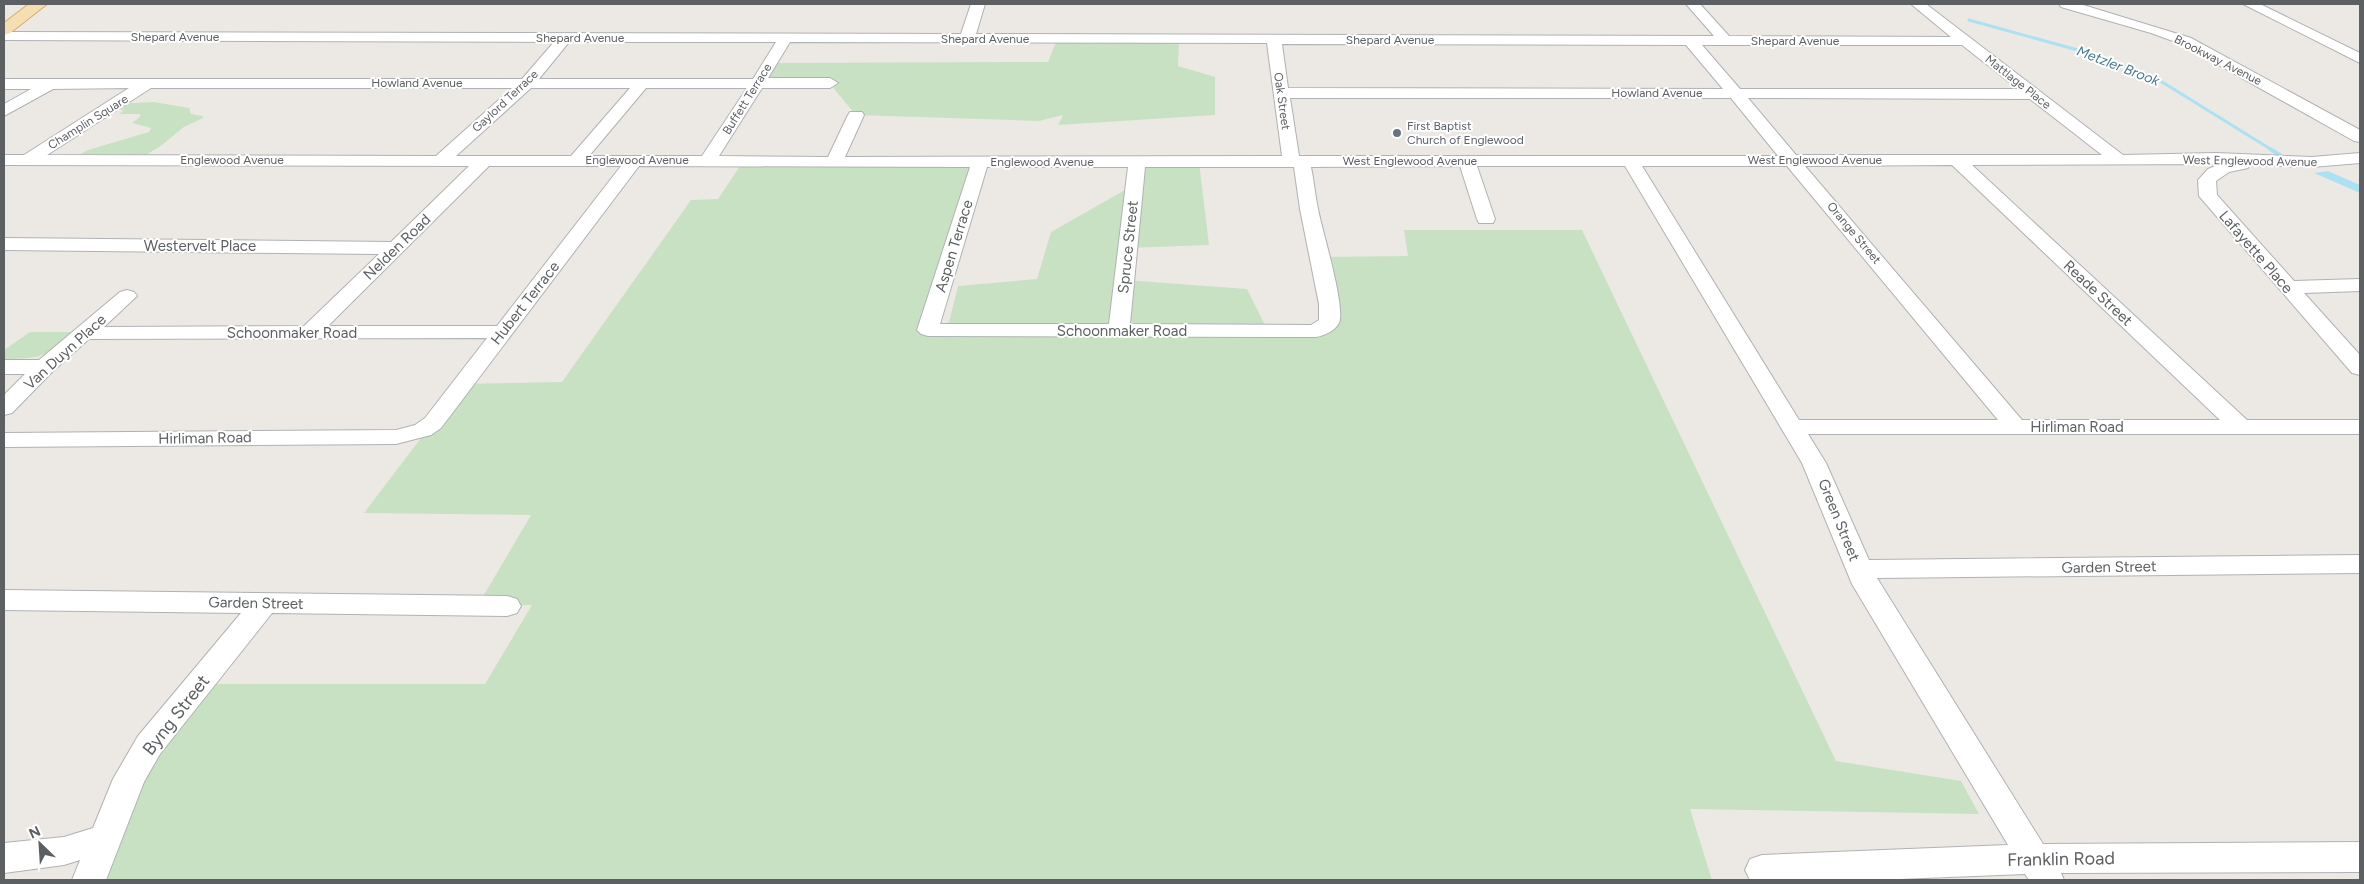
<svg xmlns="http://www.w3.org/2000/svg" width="2364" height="884" font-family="Figtree,sans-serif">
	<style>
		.green { fill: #c9e1c3 }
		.water { fill: #ace1f4 }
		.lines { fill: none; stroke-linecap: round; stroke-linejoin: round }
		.stream-far1 { stroke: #ace1f4; stroke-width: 3 }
		.stream { stroke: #ace1f4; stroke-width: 4 }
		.minor-casing { stroke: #afb2b4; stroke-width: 2 }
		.major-casing { stroke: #dfaa6a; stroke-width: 2 }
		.minor { fill: #fff; fill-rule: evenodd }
		.major { fill: #f5deb1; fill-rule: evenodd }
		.worship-dot { fill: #6b7280; stroke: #fff; stroke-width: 2 }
		.labels { text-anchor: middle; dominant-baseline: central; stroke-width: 4; stroke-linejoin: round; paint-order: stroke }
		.far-street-label { font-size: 12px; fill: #5c6062; stroke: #fff }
		.far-worship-label { font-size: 12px; fill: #5b616d; stroke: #fff; text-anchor: start }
		.far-water-label { font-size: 14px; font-style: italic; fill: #457993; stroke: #fff }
		.street-label { font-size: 15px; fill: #5c6062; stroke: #fff }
		.near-street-label { font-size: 18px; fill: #5c6062; stroke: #fff }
	</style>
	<rect width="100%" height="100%" fill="#ece9e4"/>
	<!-- green -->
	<path class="green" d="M1057,39L1179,40L1178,66L1215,77V115L1058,125L1063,115L1039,121L856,115L829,83L756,84L769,63L1048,62Z
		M154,102L189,108L191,114L203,116V118L184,127L162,145L138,160H69L88,150L149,132L151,128L132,123L140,117V114H119L124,110L109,108L115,104Z
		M744,160L980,162L928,329L949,322L958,286L1037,279L1051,232L1125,190L1137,162H1199L1209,245L1128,248L1125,280L1247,289L1269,333L1325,327L1319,257L1408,256L1404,230H1582L1836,761L1961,781L1979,814L1690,809L1712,880H89L106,838L198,684H485L532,605H478L531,515L364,513L462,384L562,382L691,200L718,199Z
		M30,332H79C46,355 45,359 4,359V350Z"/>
	<!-- water -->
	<path class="water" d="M2328,171L2360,185V193L2314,173Z"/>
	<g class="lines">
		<!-- stream-far1 -->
		<path class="stream-far1" d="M1969,20L2092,54L2154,77L2272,150"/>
		<!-- stream -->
		<path class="stream" d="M2270,149L2280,155"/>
		<defs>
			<path id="minor" d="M971,4H985L976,34L1714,36L1686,4H1700L1729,36L1951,37L1911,4H1926L2123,155L2216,153L2312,157L2360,153V163L2312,167L2250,165L2248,168L2229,172L2216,181L2217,195L2294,281L2360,279V291L2304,293L2360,355V375L2352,373L2199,196L2198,180L2208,169L2220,164L1972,165L2247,420H2360V434H1808L1826,463L1869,560L2360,555V573L1877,578L2043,844L2360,842V872L2061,873L2064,880H2029L2025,874L1874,880H1750L1745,870L1750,859L1762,855L2008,845L1852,584L1802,463L1625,166H1477L1495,219L1493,223H1479L1477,219L1460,166L1311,167C1314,181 1315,195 1318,209C1322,230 1346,308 1339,323C1335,331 1323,336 1316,337L928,336L921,334L917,330L970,167L639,166L441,428L431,435L396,444L4,447V433L396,430L415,425L425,418L487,338L89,339L52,372L12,413L4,415V395L25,374H4V360H39L120,292L127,290L134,292L137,296L104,327L304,326L379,254L4,250V238L391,242L469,166L4,165V155H24L129,88L53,89L4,116V104L31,89H4V79H522L554,42L4,40V32L961,34ZM569,42H776L753,79H539ZM790,42L1267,43L1282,156L845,157L864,115L862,112H850L848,115L828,157L719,156L762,88H830L838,83L830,78H768ZM1282,44L1686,45L1723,89L1288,88ZM1702,45H1962L2018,89H1740ZM151,88H512L436,156L47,155ZM531,88H630L571,156H456ZM646,88H747L702,156H589ZM1290,98H1731L1778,156H1299ZM1748,98L2030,99L2102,155H1796ZM1952,165L2220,420H2022L1805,166ZM489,166H621L497,326H328ZM1642,166H1787L1998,420H1799ZM987,167H1128L1109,324H940ZM1145,167H1294L1300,209L1319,304V320L1311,325L1130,324Z
				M2059,4H2080L2191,38L2360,130V142L2354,141L2181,44L2151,33L2061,7Z
				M2243,4H2260L2360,53V63Z
				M4,590L507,596L517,599L521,606L517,613L507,616L272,613L160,754L144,782L106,880H72L80,860L64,865L4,873V843L64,837L93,828L113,779L138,736L241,613L4,610Z"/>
			<path id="major" d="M29,4H47L10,33L4,35V23Z"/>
		</defs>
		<!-- minor casing -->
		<use href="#minor" class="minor-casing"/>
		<!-- major casing -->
		<use href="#major" class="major-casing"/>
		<!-- minor -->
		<use href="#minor" class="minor"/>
		<!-- major -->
		<use href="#major" class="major"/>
	</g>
	<!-- markers -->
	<circle class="worship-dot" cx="1397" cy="133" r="5"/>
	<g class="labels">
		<!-- far-street labels -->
		<g class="far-street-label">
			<text x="175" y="37">Shepard Avenue</text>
			<text x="580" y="38">Shepard Avenue</text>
			<text x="985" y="39">Shepard Avenue</text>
			<text x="1390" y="40">Shepard Avenue</text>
			<text x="1795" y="41">Shepard Avenue</text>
			<text transform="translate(2218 60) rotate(27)">Brookway Avenue</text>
			<text transform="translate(2018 82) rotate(38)">Mattlage Place</text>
			<text x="417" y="83">Howland Avenue</text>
			<text x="1657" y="93">Howland Avenue</text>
			<text transform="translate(747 99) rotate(-58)">Buffett Terrace</text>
			<text transform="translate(505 101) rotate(-43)">Gaylord Terrace</text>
			<text transform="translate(1282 101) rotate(82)">Oak Street</text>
			<text transform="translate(88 122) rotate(-32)">Champlin Square</text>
			<text x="232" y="160">Englewood Avenue</text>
			<text x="637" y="160">Englewood Avenue</text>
			<text x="1815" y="160">West Englewood Avenue</text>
			<text x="1410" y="161">West Englewood Avenue</text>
			<text transform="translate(2250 161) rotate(1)">West Englewood Avenue</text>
			<text x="1042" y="162">Englewood Avenue</text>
			<text transform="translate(1854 233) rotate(50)">Orange Street</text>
		</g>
		<!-- far-worship labels -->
		<g class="far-worship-label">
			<text x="1407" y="126">First Baptist<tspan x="1407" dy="14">Church of Englewood</tspan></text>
		</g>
		<!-- far-water labels -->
		<g class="far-water-label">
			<text transform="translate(2118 66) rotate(21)">Metzler Brook</text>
		</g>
		<!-- street labels -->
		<g class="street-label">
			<text x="200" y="246">Westervelt Place</text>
			<text transform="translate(954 246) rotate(-73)">Aspen Terrace</text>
			<text transform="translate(397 247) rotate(-44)">Nelden Road</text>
			<text transform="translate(1128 247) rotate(-84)">Spruce Street</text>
			<text transform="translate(2256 252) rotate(49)">Lafayette Place</text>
			<text transform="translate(2098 293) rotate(43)">Reade Street</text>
			<text transform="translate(525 303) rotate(-52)">Hubert Terrace</text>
			<text x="1122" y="331">Schoonmaker Road</text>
			<text x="292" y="333">Schoonmaker Road</text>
			<text transform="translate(65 352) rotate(-42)">Van Duyn Place</text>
			<text x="2077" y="427">Hirliman Road</text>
			<text transform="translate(205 438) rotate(-1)">Hirliman Road</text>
			<text transform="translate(1839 520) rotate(68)">Green Street</text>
			<text transform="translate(2109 567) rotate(-1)">Garden Street</text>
			<text transform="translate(256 603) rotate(1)">Garden Street</text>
		</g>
		<!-- near-street labels -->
		<g class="near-street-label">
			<text transform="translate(176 715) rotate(-52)">Byng Street</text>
			<text transform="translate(2061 859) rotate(-1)">Franklin Road</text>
		</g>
	</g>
	<!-- border -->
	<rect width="2364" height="884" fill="none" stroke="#5c6062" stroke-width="10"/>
	<!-- north arrow -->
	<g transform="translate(40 844) rotate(335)" stroke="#ffffff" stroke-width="4" paint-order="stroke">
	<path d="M0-4L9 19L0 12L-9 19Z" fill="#5c6062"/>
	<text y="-8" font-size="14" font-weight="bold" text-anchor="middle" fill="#5c6062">N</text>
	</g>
</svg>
